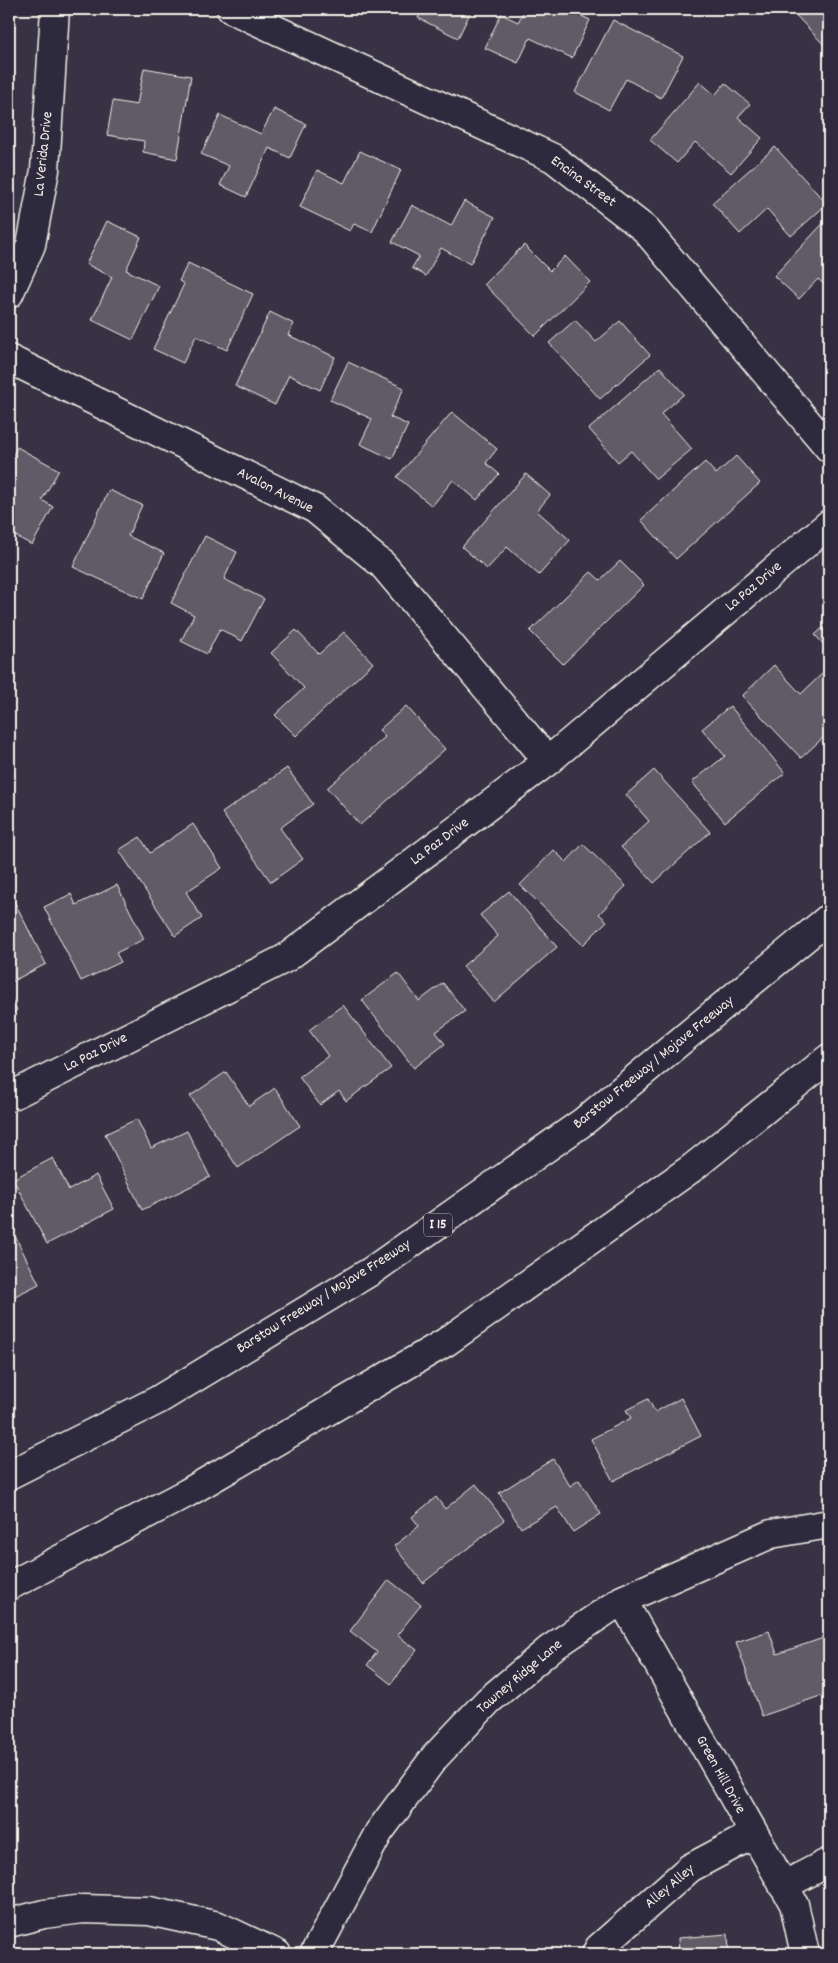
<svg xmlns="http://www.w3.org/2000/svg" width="838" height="1963" font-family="Dekko,sans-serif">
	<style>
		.building { fill: #5f5c67; stroke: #f4f1e8 }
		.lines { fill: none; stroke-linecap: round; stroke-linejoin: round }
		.minor-casing { stroke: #f4f1e8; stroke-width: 31 }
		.highway-casing { stroke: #f4f1e8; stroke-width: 31 }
		.minor { stroke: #2f2a3d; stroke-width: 28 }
		.highway { stroke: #2f2a3d; stroke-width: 28 }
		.labels { text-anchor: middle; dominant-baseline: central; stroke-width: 4; stroke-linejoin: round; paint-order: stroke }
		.shield { fill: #2f2a3d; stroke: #b9b5b5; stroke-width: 1 }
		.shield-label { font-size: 14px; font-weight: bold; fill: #f4f1e8 }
		.street-label { font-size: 15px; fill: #f4f1e8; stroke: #2f2a3d }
	</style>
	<rect width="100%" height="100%" fill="#373244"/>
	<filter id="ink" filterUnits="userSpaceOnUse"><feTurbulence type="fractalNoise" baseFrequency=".02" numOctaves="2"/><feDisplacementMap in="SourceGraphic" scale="10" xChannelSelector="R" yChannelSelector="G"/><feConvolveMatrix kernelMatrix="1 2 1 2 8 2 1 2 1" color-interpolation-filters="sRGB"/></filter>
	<g filter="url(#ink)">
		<!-- building -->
		<path class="building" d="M422,9H472L458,38L418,18Z
			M525,9H567L590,20L572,58L530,38L518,63L485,48L501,14L518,22Z
			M790,9H829V43L826,47Z
			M613,20L683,56L661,98L626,79L609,110L575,92Z
			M144,68L191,76L177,159L143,152L144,141L107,135L113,101L137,105Z
			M700,82L715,95L725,83L750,104L738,117L762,138L731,173L695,142L677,163L650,140Z
			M274,109L306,124L290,158L269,148L246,197L220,185L229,166L201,154L220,115L261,134Z
			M775,147L827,204L791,236L767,209L740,234L712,203Z
			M360,151L401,170L372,232L354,224L350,231L300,207L317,170L344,183Z
			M464,201L495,217L470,264L441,248L426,276L412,268L419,256L392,242L412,205L451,226Z
			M829,217V289L818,279L799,299L774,276Z
			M107,221L141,237L126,270L159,286L133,340L92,320L112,277L86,264Z
			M524,245L550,271L565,256L590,282L535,336L484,284Z
			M188,263L253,294L227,350L196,336L183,363L153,349L184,284L179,281Z
			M270,312L294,324L288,335L335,357L320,390L289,375L275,405L235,386Z
			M575,320L596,342L620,321L650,355L600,399L549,343Z
			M348,362L404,388L390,417L408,425L392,459L360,444L372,419L330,400Z
			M660,367L684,394L661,414L692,449L656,479L631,451L618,462L589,429Z
			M452,412L497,449L486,463L499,474L477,500L453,480L432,506L397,477Z
			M17,447L59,470L42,500L53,507L32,545L10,533L9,536V463Z
			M736,456L760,483L676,559L641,520L705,462L716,474Z
			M526,474L550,495L537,511L570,540L539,575L507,547L487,569L462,547Z
			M109,490L142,505L128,536L164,553L143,599L73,567Z
			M205,536L237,552L224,579L264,599L242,641L220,629L207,654L181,641L194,615L171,603Z
			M620,561L644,585L563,664L530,631L591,572L600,580Z
			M829,622V650L815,635Z
			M296,630L319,654L344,632L373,663L296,736L275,715L304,688L271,653Z
			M774,665L801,694L826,670L829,673V719L821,727L828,733L801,758L742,696Z
			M406,706L445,749L360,825L327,788L385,737L379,730Z
			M730,706L785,773L725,822L692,782L725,756L702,729Z
			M287,768L313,804L280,828L303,859L271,882L222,813Z
			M654,770L710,832L654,883L621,847L649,821L626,795Z
			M193,824L222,868L186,892L202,918L175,936L119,850L140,837L150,853Z
			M583,844L626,886L599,914L607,921L583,945L520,885L554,850L566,862Z
			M117,885L144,939L116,953L121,962L81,981L44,907L71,894L76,905Z
			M9,891L46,964L9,983Z
			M509,891L557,947L494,1002L463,966L498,936L480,915Z
			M398,973L419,1001L443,983L465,1011L436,1032L445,1044L414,1068L362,1000Z
			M9,994L17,1010L9,1015Z
			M343,1005L391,1068L346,1101L339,1091L320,1105L299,1077L328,1056L309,1030Z
			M226,1072L249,1106L275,1088L300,1126L238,1168L190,1096Z
			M137,1119L151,1148L187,1131L210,1177L142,1210L105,1134Z
			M53,1158L69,1190L96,1175L114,1209L47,1244L13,1179Z
			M9,1224L39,1284L9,1299Z
			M681,1398L701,1436L613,1481L591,1439L631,1418L626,1410L648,1399L655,1412Z
			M553,1459L570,1486L579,1480L601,1514L573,1532L557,1507L521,1528L499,1493Z
			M476,1484L504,1520L423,1583L394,1546L419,1526L412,1517L436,1497L445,1509Z
			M389,1580L421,1605L397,1635L417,1650L391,1684L367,1665L377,1652L350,1631Z
			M769,1631L777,1654L829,1636V1693L762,1716L736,1642Z
			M728,1934L729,1954H679L678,1938Z"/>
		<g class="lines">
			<defs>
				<path id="minor" d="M231,9L553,158L645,229L829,448
					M9,294L31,245L45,170L55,9
					M9,359L315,509L383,565L548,761
					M9,1097L286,958L548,761L829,524
					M622,1600L794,1904L805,1954
					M783,1886L829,1862
					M9,1923L44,1914L83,1909L149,1911L218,1926L277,1954
					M314,1954L379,1832L434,1758L488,1701L550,1649L622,1600L771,1534L829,1524
					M596,1954L599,1948L690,1868L754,1834"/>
				<path id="highway" d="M9,1475L158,1400L373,1270L583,1122L829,918
					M9,1586L187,1493L446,1342L692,1168L829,1058"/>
			</defs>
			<!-- minor casing -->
			<use href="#minor" class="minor-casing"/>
			<!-- highway casing -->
			<use href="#highway" class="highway-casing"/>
			<!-- minor -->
			<use href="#minor" class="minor"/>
			<!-- highway -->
			<use href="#highway" class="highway"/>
		</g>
	</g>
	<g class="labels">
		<!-- shield labels -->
		<rect class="shield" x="424" y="1213.5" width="28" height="23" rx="4"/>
		<g class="shield-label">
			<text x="438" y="1225">I 15</text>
		</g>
		<!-- street labels -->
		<g class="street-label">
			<text transform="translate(44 154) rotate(-84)">La Verida Drive</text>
			<text transform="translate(583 182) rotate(36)">Encina Street</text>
			<text transform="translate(275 491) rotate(27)">Avalon Avenue</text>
			<text transform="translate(754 587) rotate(-40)">La Paz Drive</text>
			<text transform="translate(440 842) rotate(-37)">La Paz Drive</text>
			<text transform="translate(96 1053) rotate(-27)">La Paz Drive</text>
			<text transform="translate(654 1063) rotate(-39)">Barstow Freeway / Mojave Freeway</text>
			<text transform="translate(324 1297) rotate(-32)">Barstow Freeway / Mojave Freeway</text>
			<text transform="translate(520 1677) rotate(-40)">Tawney Ridge Lane</text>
			<text transform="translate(720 1775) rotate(61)">Green Hill Drive</text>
			<text transform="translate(670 1887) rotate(-40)">Alley Alley</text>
		</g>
	</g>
	<!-- margin -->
	<rect width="838" height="1963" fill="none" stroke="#2f2a3d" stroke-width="30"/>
	<rect x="15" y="15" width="808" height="1933" fill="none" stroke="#f4f1e8" stroke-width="2" filter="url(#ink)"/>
</svg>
